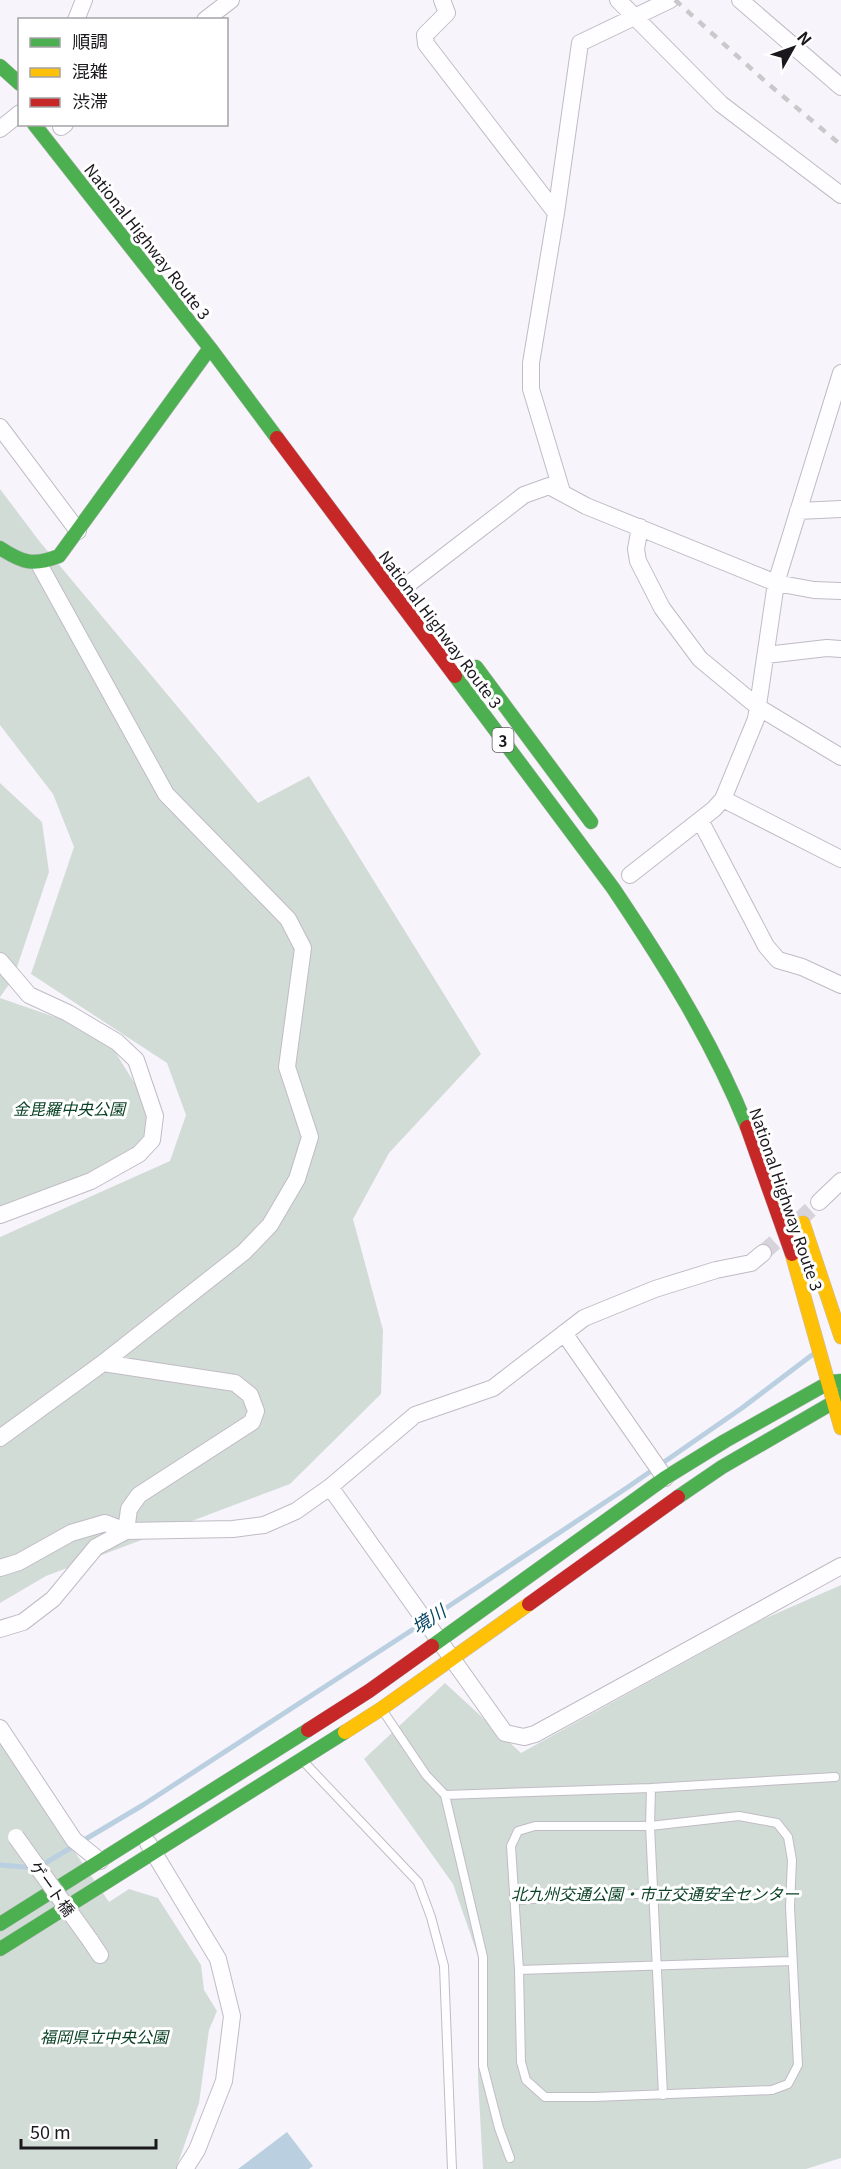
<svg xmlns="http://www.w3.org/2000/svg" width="841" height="2169" font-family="Georgia,'Noto Sans JP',serif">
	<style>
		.green { fill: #d2dcd7 }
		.water { fill: #bad0e1 }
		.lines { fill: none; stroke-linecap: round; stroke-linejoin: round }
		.stream { stroke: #bad0e1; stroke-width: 5 }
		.street-tunnel { stroke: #d7d3db; stroke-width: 16; stroke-dasharray: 16 8; stroke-linecap: butt }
		.lane-casing { stroke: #c0bcc3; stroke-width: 10 }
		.street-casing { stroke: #c0bcc3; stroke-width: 18 }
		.fast-casing { stroke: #c0bcc3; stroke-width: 15 }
		.slow-casing { stroke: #c0bcc3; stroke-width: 15 }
		.jam-casing { stroke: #c0bcc3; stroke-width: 15 }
		.lane { stroke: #fefdff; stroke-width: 8 }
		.street { stroke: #fefdff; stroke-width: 16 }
		.fast { stroke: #4caf50; stroke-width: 14 }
		.slow { stroke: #ffc107; stroke-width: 14 }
		.jam { stroke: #c62828; stroke-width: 14 }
		.rail { stroke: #c9c8cb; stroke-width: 4.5; stroke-dasharray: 8 8; stroke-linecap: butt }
		.street-bridge-casing { stroke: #c0bcc3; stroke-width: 18; stroke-linecap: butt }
		.street-bridge { stroke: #fefdff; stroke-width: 16 }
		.labels { text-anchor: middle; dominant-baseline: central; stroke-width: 6; stroke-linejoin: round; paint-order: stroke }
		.shield { fill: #fff; stroke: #5f5d61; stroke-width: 1.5 }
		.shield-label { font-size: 15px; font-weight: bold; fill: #1b181d }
		.street-label { font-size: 16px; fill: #1b181d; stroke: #fff }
		.park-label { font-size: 16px; font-style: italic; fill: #0b4225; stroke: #fff }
		.water-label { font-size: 18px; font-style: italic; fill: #044361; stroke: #fff }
	</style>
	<rect width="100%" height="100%" fill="#f8f4fc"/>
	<!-- green -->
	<path class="green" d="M0,489L40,542L258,803L309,776L481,1054L389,1153L353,1219L383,1330L381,1394L290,1484L46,1576L0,1603V1237L170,1161L186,1115L167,1063L31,974L74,847L53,794L0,725Z
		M0,783L42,822L49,872L13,979L0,997Z
		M0,998L104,1034L155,1116L139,1154L0,1215Z
		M841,1585V2158L806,2169H483L478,2079V1956L453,1884L364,1759L445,1683L521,1753L759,1621Z
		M0,1742L109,1902L129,1889L158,1898L201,1965L204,1990L217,2011L209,2030L199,2103L176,2169H0Z"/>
	<!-- water -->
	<path class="water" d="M287,2132L313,2166L309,2169H238Z"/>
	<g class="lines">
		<!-- stream -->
		<path class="stream" d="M0,1865L37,1868L143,1805L449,1606L628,1487L742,1408L812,1355"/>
		<!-- street-tunnel -->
		<path class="street-tunnel" d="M763,1253L819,1202"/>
		<defs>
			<path id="lane" d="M383,1711L426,1775L445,1795L651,1788L835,1777
				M303,1761L418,1882L431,1917L444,1966L452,2169
				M651,1788L650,1826L663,2095
				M445,1795L483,1957V2066L499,2128L510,2158
				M739,1816L777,1823L788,1837L792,1860L790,1907L798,2065L788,2084L772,2090L594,2097H545L526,2080L521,2062L519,1970L511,1846L518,1831L535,1826H650Z
				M514,1900L654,1893
				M519,1970L792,1961"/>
			<path id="street" d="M442,0L447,13L425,35L426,44L556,213
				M618,0L721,104L841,195
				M740,0L841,87
				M76,20L84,0
				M205,20L231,0
				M61,127L65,124
				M0,129L20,113
				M0,427L78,531
				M562,492L531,389V363L556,213L580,43L670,0
				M798,511L841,509
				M640,527L636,549L638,561L662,608L700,659L758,707L841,757
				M411,582L524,495L549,486L586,506L776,583L814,590L841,591
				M766,655L827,648L841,649
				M723,799L841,859
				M700,820L766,946L778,960L802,967L841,985
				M630,875L714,809L723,799L756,719L776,583L841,373
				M0,961L29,995L68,1013L117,1042L136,1060L155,1116L152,1140L139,1154L91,1181L0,1215
				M819,1202L841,1181
				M564,1333L665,1478
				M103,1363L235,1383L250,1395L256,1411L252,1422L139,1495L129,1509L126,1531
				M0,1438L103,1363L244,1252L270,1225L297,1179L310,1137L287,1067L303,948L288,919L166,794L39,564
				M330,1487L505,1733L524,1737L535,1734L841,1566
				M0,1568L19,1562L71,1533L105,1523L126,1531L233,1529L264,1525L296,1511L330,1487L415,1415L493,1388L584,1318L655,1289L716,1270L751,1263L763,1253
				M0,1629L23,1622L53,1599L96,1547L126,1531
				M0,1728L74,1840L100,1861
				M148,1843L218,1959L232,2016L224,2081L197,2150L185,2169
				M90,1940L100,1955"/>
			<path id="fast" d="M0,66L20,84
				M34,124L210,348L277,438
				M0,548C23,563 33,566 59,556L210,348
				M476,667L591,822
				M455,676L613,888C664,964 713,1042 747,1127
				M678,1497L722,1467L834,1402L841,1395
				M432,1646L665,1478L725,1441L830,1382L841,1381
				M0,1924L308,1730
				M0,1949L345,1732"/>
			<path id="slow" d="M803,1223L841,1337
				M792,1254L841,1428
				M345,1732L381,1709L529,1604"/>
			<path id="jam" d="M277,438L455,676
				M747,1127L792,1254
				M529,1604L678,1497
				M308,1730L369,1691L432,1646"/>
		</defs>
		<!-- lane casing -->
		<use href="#lane" class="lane-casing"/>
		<!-- street casing -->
		<use href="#street" class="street-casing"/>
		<!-- fast casing -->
		<use href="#fast" class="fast-casing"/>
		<!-- slow casing -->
		<use href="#slow" class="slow-casing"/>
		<!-- jam casing -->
		<use href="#jam" class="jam-casing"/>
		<!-- lane -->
		<use href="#lane" class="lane"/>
		<!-- street -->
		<use href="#street" class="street"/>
		<!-- fast -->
		<use href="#fast" class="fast"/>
		<!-- slow -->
		<use href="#slow" class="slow"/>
		<!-- jam -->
		<use href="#jam" class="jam"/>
		<!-- rail -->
		<path class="rail" d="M675,0L766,82L841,145"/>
		<defs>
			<path id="street-bridge" d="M16,1837L90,1940"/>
		</defs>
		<!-- street-bridge casing -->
		<use href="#street-bridge" class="street-bridge-casing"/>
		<!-- street-bridge -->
		<use href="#street-bridge" class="street-bridge"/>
	</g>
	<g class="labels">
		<!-- shield labels -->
		<rect class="shield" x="492.5" y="728" width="21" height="24" rx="4.5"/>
		<g class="shield-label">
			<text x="503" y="740">3</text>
		</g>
		<!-- street labels -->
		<g class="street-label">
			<text transform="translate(148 241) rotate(52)">National Highway Route 3</text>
			<text transform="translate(441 629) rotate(53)">National Highway Route 3</text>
			<text transform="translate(787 1199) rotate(71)">National Highway Route 3</text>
			<text transform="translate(53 1888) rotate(54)">ゲート橋</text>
		</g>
		<!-- park labels -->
		<g class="park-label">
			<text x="69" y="1108">金毘羅中央公園</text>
			<text x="655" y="1893">北九州交通公園・市立交通安全センター</text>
			<text x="104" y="2036">福岡県立中央公園</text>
		</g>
		<!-- water labels -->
		<g class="water-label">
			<text transform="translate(428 1618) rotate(-33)">境川</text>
		</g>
	</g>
	<!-- legend -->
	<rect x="18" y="18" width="210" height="108" fill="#ffffff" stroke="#a4a3a5" stroke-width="1.5"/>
	<rect x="30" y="38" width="30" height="9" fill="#4caf50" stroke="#a4a3a5" stroke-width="1.5"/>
	<text x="72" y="48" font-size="18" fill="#1b181d">順調</text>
	<rect x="30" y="68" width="30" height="9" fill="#ffc107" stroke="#a4a3a5" stroke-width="1.5"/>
	<text x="72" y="78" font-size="18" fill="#1b181d">混雑</text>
	<rect x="30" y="98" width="30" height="9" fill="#c62828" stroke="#a4a3a5" stroke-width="1.5"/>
	<text x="72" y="108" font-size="18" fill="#1b181d">渋滞</text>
	<!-- north arrow -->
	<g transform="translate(793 48) rotate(50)" stroke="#ffffff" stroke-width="4.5" paint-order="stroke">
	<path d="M0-4.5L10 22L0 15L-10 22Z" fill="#1b181d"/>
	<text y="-9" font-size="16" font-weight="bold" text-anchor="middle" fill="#1b181d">N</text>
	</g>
	<!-- scale -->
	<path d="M21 2139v9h135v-9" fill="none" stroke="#1b181d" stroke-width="3"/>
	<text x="30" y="2139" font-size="18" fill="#1b181d" stroke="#ffffff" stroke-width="4.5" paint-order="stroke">50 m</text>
</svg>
